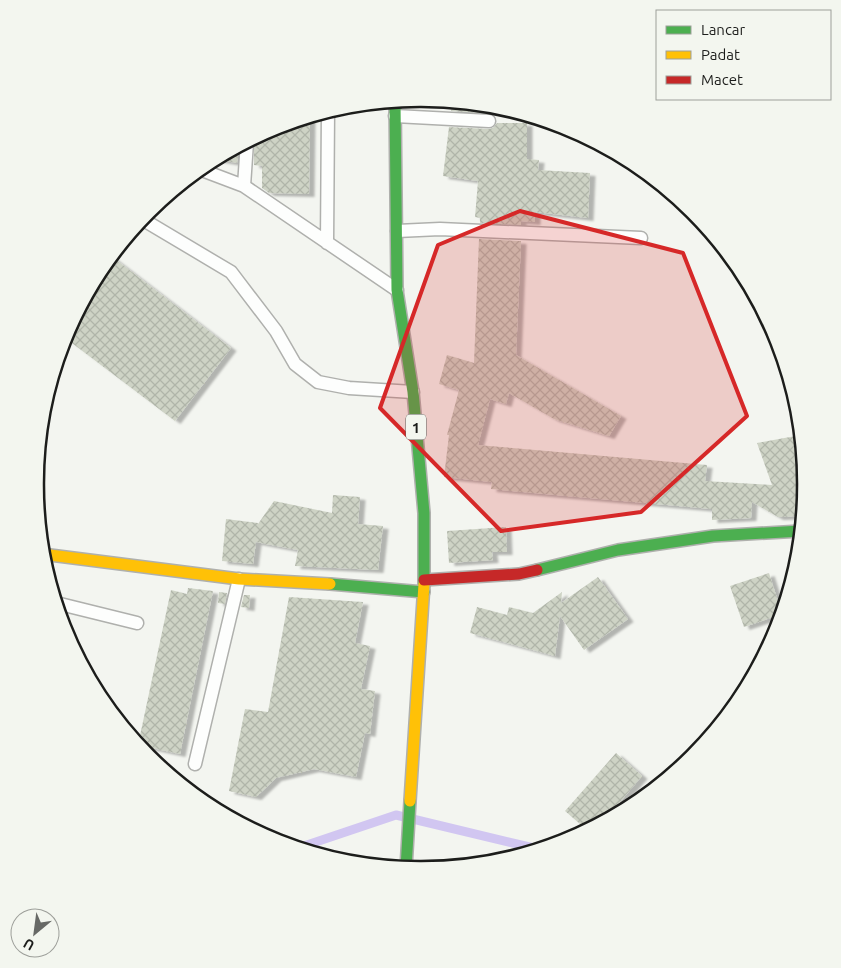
<svg xmlns="http://www.w3.org/2000/svg" width="841" height="968" font-family="Ubuntu,sans-serif">
	<style>
		.lines { fill: none; stroke-linecap: round; stroke-linejoin: round }
		.stream { stroke: #d1c6f1; stroke-width: 9 }
		.building { fill: url(#building-cross-hatch); filter: url(#shadow) }
		.lane-casing { stroke: #afb0ad; stroke-width: 15 }
		.fast-casing { stroke: #afb0ad; stroke-width: 14 }
		.slow-casing { stroke: #afb0ad; stroke-width: 14 }
		.jam-casing { stroke: #afb0ad; stroke-width: 14 }
		.lane { stroke: #fdfefd; stroke-width: 12 }
		.fast { stroke: #4caf50; stroke-width: 11 }
		.slow { stroke: #ffc107; stroke-width: 11 }
		.jam { stroke: #c62828; stroke-width: 11 }
		.marked { fill: #d62828; fill-opacity: 0.2; stroke: #d62828; stroke-width: 4; stroke-linejoin: round }
		.labels { text-anchor: middle; dominant-baseline: central; stroke-width: 4; stroke-linejoin: round; paint-order: stroke }
		.shield { fill: #f3f6ef; stroke: #5c5e5b; stroke-width: 1 }
		.shield-label { font-size: 15px; font-weight: bold; fill: #1c1d1b }
		.rim { fill: none; stroke: #1c1d1b; stroke-width: 2.5 }
	</style>
	<defs>
		<pattern id="building-cross-hatch" width="8" height="8" patternUnits="userSpaceOnUse" patternTransform="scale(1.25)"><rect width="8" height="8" fill="#ced3c5"/><path d="M0 0l8 8M0 8l8-8" fill="none" stroke="#b0b5a9"/></pattern>
		<filter id="shadow"><feDropShadow dx="5.5" dy="3" stdDeviation="1" flood-color="#0004"/></filter>
	</defs>
	<rect width="100%" height="100%" fill="#f3f5f0"/>
	<g class="lines">
		<!-- stream -->
		<path class="stream" d="M298,848L396,815L538,849"/>
	</g>
	<!-- building -->
	<path class="building" d="M453,102L484,105L483,113L451,111Z
		M310,117L309,194L269,193L262,188V166L254,165V138L273,128Z
		M497,123H527V159L539,160L538,170L590,173L588,218L535,212V222L521,221V225L480,223V218L475,217L478,181L443,176L449,127L489,129L493,128Z
		M239,146L237,163L214,159Z
		M479,239L521,241L516,355L621,416L609,436L554,419L509,393L506,404L490,399L478,445L707,465L705,481L772,485L757,443L801,435L806,484L803,516L778,517L752,502L751,518L712,520V509L491,489L492,482L444,477L449,435H447L459,390L439,384L447,355L474,363Z
		M111,256L231,348L175,421L64,337L100,270Z
		M333,495L360,497L358,524L383,526L378,570L295,566L298,550L256,542L253,564L222,561L226,519L258,523V524L274,501L332,513Z
		M506,527L507,552H492L493,560L449,563L447,531Z
		M769,573L782,614L744,627L730,586Z
		M598,577L628,619L584,650L560,616L555,656L470,633L477,607L507,615L509,607L533,613L562,592L561,603Z
		M188,588L213,591L180,754L138,745L171,590L187,594Z
		M219,592L227,593L225,604L218,603Z
		M244,595H250L249,608L241,607Z
		M289,597L363,602L355,643L370,646L361,689L375,691L370,734L365,733L356,777L314,769L276,778L256,797L229,791L245,709L268,712Z
		M616,753L642,776L603,822L587,830L565,811Z"/>
	<g class="lines">
		<defs>
			<path id="lane" d="M395,116L489,121
				M247,142L244,186L397,290
				M199,169L244,186
				M142,219L231,272L276,331L295,364L318,382L349,388L413,392
				M397,231L440,229L641,238
				M327,243L328,111
				M56,603L137,623
				M195,764L239,579"/>
			<path id="fast" d="M395,101L397,290L413,392L424,513V584
				M537,570L618,550L713,536L801,531
				M330,584L424,592
				M406,868L410,801"/>
			<path id="slow" d="M42,554L239,579L330,584
				M410,801L424,584"/>
			<path id="jam" d="M424,580L519,574L537,570"/>
		</defs>
		<!-- lane casing -->
		<use href="#lane" class="lane-casing"/>
		<!-- fast casing -->
		<use href="#fast" class="fast-casing"/>
		<!-- slow casing -->
		<use href="#slow" class="slow-casing"/>
		<!-- jam casing -->
		<use href="#jam" class="jam-casing"/>
		<!-- lane -->
		<use href="#lane" class="lane"/>
		<!-- fast -->
		<use href="#fast" class="fast"/>
		<!-- slow -->
		<use href="#slow" class="slow"/>
		<!-- jam -->
		<use href="#jam" class="jam"/>
	</g>
	<!-- marked area -->
	<path class="marked" d="M520,211L683,253L747,416L641,512L501,531L380,408L438,245Z"/>
	<g class="labels">
		<!-- shield labels -->
		<rect class="shield" x="406" y="414.5" width="20" height="25" rx="4"/>
		<g class="shield-label">
			<text x="416" y="427">1</text>
		</g>
	</g>
	<!-- crop -->
	<path d="M0 0H841V968H0ZM420 107H421A376 376 0 0 1 797 483V485A376 376 0 0 1 421 861H420A376 376 0 0 1 44 485V483A376 376 0 0 1 420 107Z" fill="#f3f6ef" fill-rule="evenodd"/>
	<path class="rim" d="M420 107H421A376 376 0 0 1 797 483V485A376 376 0 0 1 421 861H420A376 376 0 0 1 44 485V483A376 376 0 0 1 420 107Z"/>
	<!-- legend -->
	<rect x="656" y="10" width="175" height="90" fill="#f3f6ef" stroke="#9d9f9a"/>
	<rect x="666" y="26" width="25" height="8" fill="#4caf50" stroke="#9d9f9a"/>
	<text x="701" y="35" font-size="15" fill="#1c1d1b">Lancar</text>
	<rect x="666" y="51" width="25" height="8" fill="#ffc107" stroke="#9d9f9a"/>
	<text x="701" y="60" font-size="15" fill="#1c1d1b">Padat</text>
	<rect x="666" y="76" width="25" height="8" fill="#c62828" stroke="#9d9f9a"/>
	<text x="701" y="85" font-size="15" fill="#1c1d1b">Macet</text>
	<!-- north arrow -->
	<g transform="translate(35 933) rotate(209)"><circle r="24" fill="#f3f6ef" stroke="#9d9f9a"/>
	<path d="M0-4L9 19L0 12L-9 19Z" fill="#676966"/>
	<text y="-8" font-size="14" font-weight="bold" text-anchor="middle" fill="#1c1d1b">U</text>
	</g>
</svg>
